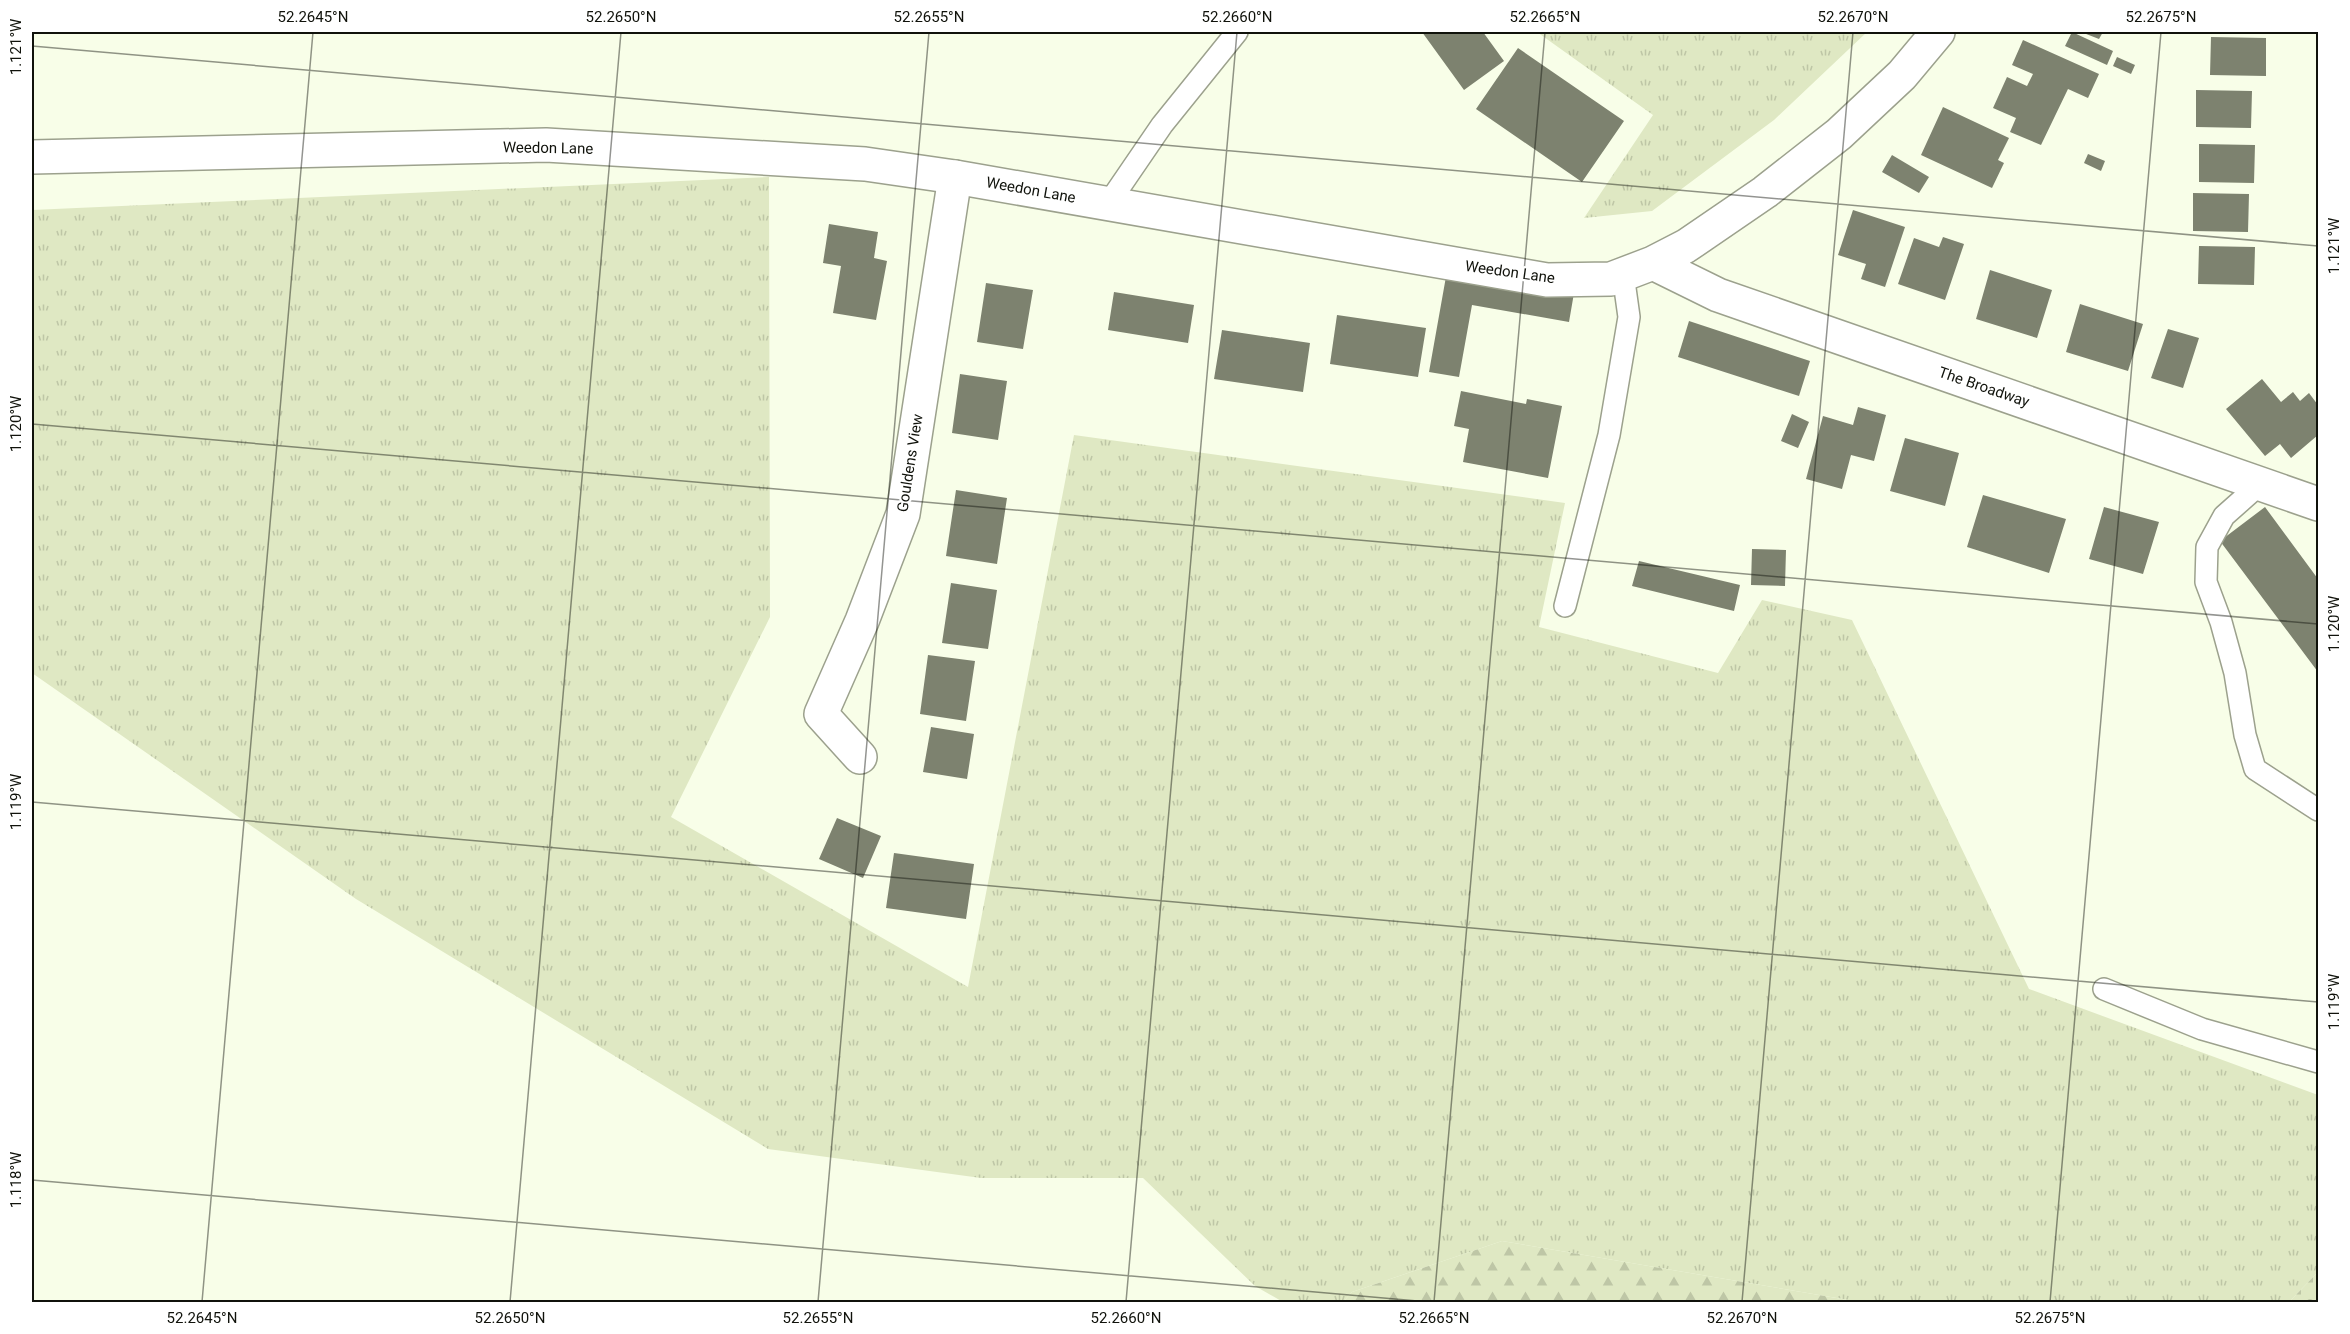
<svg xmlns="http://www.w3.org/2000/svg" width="2350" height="1334" font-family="Roboto,sans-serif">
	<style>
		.grass { fill: url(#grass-tufts) }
		.forest { fill: url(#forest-firs) }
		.cemetery { fill: url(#cemetery-stones) }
		.building { fill: #7d826f }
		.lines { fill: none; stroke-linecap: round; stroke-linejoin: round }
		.lane-casing { stroke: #9ca18d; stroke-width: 24 }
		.street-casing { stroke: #9ca18d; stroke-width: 36 }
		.secondary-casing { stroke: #9ca18d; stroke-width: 36 }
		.lane { stroke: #fff; stroke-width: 21 }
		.street { stroke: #fff; stroke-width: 33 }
		.secondary { stroke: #fff; stroke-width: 33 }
		.ticks { fill: none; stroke: #10120b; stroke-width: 1.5; stroke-opacity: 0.45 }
		.labels { text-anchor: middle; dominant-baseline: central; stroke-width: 4.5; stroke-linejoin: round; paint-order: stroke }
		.street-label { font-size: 15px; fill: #10120b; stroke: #fff }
		.neatline { fill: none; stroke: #10120b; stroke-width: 2 }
		.ticks-label { font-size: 15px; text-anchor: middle; fill: #10120b }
	</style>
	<defs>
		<pattern id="grass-tufts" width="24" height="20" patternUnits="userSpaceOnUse" patternTransform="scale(1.5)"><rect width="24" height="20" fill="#dfe8c3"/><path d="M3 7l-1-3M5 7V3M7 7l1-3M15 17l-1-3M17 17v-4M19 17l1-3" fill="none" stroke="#bec6a6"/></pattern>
		<pattern id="forest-firs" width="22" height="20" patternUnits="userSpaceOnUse" patternTransform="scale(1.5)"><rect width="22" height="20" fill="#dfe8c3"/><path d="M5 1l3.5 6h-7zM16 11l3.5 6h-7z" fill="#bec6a6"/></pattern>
		<pattern id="cemetery-stones" width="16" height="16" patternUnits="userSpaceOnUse" patternTransform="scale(1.5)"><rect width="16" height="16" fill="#dfe8c3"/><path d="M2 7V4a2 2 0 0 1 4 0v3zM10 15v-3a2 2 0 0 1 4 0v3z" fill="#bec6a6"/></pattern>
	</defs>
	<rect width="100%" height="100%" fill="#f8fee8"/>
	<!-- grass -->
	<path class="grass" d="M1537,32H1867L1774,120L1652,211L1584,218L1653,115Z
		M769,177L770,617L671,817L968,987L1074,435L1565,503L1539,627L1718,673L1762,600L1852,620L2029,989L2318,1095V1272L2289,1302H1860L1502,1241L1352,1292L1343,1302H1283L1255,1286L1143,1178H981L768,1149L356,899L32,673V210Z"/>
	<!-- forest -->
	<path class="forest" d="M1502,1241L1860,1302H1343L1352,1292Z"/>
	<!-- cemetery -->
	<path class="cemetery" d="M2318,1272V1302H2289Z"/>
	<!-- building -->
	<path class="building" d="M1422,32H1483L1504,61L1464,90Z
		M2072,32L2113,51L2107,65L2065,46Z
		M2081,32H2103L2099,39Z
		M2211,37L2266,38V76L2210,75Z
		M2023,40L2099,74L2088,98L2068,89L2041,145L2010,132L2016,118L1993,108L2007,77L2027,86L2033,74L2012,65Z
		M1518,48L1624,121L1582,182L1476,109Z
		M2117,57L2135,65L2131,74L2113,66Z
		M2196,90L2252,91L2251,128L2196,127Z
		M1943,107L2009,138L1998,160L2004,163L1992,188L1921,155Z
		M2199,144L2255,145L2254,183L2199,182Z
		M2088,154L2105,161L2101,171L2084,163Z
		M1892,155L1929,177L1919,193L1882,172Z
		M2193,193L2249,194L2248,232L2193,231Z
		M1853,210L1905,227L1885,287L1861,279L1866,264L1838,255Z
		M829,224L878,232L874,258L887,261L876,320L833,313L841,266L823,263Z
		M1943,237L1964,244L1945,300L1898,284L1914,238L1939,247Z
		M2199,246L2255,247L2254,285L2198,284Z
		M1990,270L2052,290L2037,338L1976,319Z
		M1447,271L1574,293L1569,322L1472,305L1459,377L1429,372Z
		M986,283L1033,290L1023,349L977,342Z
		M1114,292L1194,305L1188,343L1108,330Z
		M2080,304L2143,324L2128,371L2066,352Z
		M1337,315L1426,328L1418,377L1330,364Z
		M1689,321L1810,361L1799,396L1678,357Z
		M2168,329L2199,338L2183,388L2151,378Z
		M1222,330L1310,343L1303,392L1214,379Z
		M960,374L1007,381L998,440L952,433Z
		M2262,379L2281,402L2293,392L2300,401L2309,393L2318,405V435L2291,458L2280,444L2265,456L2226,409Z
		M1461,391L1526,404L1527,399L1562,406L1548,478L1463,462L1469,429L1454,426Z
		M1858,407L1886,415L1874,461L1851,455L1842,489L1806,479L1823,416L1853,425Z
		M1792,414L1809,422L1798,448L1781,441Z
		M1905,438L1959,453L1945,506L1890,491Z
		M956,490L1007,498L997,564L946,556Z
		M1983,495L2066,519L2049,573L1967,547Z
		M2104,507L2159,522L2143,574L2089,559Z
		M2265,507L2318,579V672L2220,541Z
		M1752,549L1786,550L1785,586L1751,585Z
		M1639,561L1740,585L1734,611L1632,586Z
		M951,583L997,590L988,649L942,643Z
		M928,655L975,661L966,721L920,714Z
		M931,727L974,734L967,779L923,772Z
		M837,818L881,836L863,878L819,859Z
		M894,853L974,864L966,919L886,908Z"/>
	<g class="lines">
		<defs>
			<path id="lane" d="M1108,204L1162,125L1237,32
				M2260,484L2224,516L2207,547L2206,582L2221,622L2235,673L2245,735L2255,769L2318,810
				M1565,606L1609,435L1629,317L1623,274
				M2104,989L2202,1029L2318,1062"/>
			<path id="street" d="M860,757L821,714L862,621L903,514L955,177"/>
			<path id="secondary" d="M32,157L546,145L865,164L955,177L1547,280L1611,279L1653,263L1686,246L1765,192L1839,134L1902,75L1938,32
				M1653,263L1718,295L2318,504"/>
		</defs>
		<!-- lane casing -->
		<use href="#lane" class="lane-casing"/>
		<!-- street casing -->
		<use href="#street" class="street-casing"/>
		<!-- secondary casing -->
		<use href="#secondary" class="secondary-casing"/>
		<!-- lane -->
		<use href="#lane" class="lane"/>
		<!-- street -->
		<use href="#street" class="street"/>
		<!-- secondary -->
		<use href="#secondary" class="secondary"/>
	</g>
	<!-- ticks -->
	<path class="ticks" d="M32,46L2318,246M32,424L2318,624M32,802L2318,1002M32,1180L1429,1302M202,1302L313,32M510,1302L621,32M818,1302L929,32M1126,1302L1237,32M1434,1302L1545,32M1742,1302L1853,32M2050,1302L2161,32"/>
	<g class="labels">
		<!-- street labels -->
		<g class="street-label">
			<text transform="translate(548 148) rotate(1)">Weedon Lane</text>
			<text transform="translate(1031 190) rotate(10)">Weedon Lane</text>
			<text transform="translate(1510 272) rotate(8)">Weedon Lane</text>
			<text transform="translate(1984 387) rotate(19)">The Broadway</text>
			<text transform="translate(910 463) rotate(-81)">Gouldens View</text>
		</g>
	</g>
	<!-- border -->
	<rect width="2350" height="1334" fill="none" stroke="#ffffff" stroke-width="66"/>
	<rect x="33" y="33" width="2284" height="1268" class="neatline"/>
	<g class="ticks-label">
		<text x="313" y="22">52.2645°N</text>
		<text x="621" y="22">52.2650°N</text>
		<text x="929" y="22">52.2655°N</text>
		<text x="1237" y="22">52.2660°N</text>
		<text x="1545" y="22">52.2665°N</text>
		<text x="1853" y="22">52.2670°N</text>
		<text x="2161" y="22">52.2675°N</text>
		<text transform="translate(16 47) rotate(-90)" y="5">1.121°W</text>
		<text transform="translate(2334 246) rotate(-90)" y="5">1.121°W</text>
		<text transform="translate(16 424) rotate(-90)" y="5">1.120°W</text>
		<text transform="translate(2334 624) rotate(-90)" y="5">1.120°W</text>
		<text transform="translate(16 802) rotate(-90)" y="5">1.119°W</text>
		<text transform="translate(2334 1002) rotate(-90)" y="5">1.119°W</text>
		<text transform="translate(16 1180) rotate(-90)" y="5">1.118°W</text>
		<text x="202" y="1323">52.2645°N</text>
		<text x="510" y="1323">52.2650°N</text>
		<text x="818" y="1323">52.2655°N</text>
		<text x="1126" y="1323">52.2660°N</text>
		<text x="1434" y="1323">52.2665°N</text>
		<text x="1742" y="1323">52.2670°N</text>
		<text x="2050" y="1323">52.2675°N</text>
	</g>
</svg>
